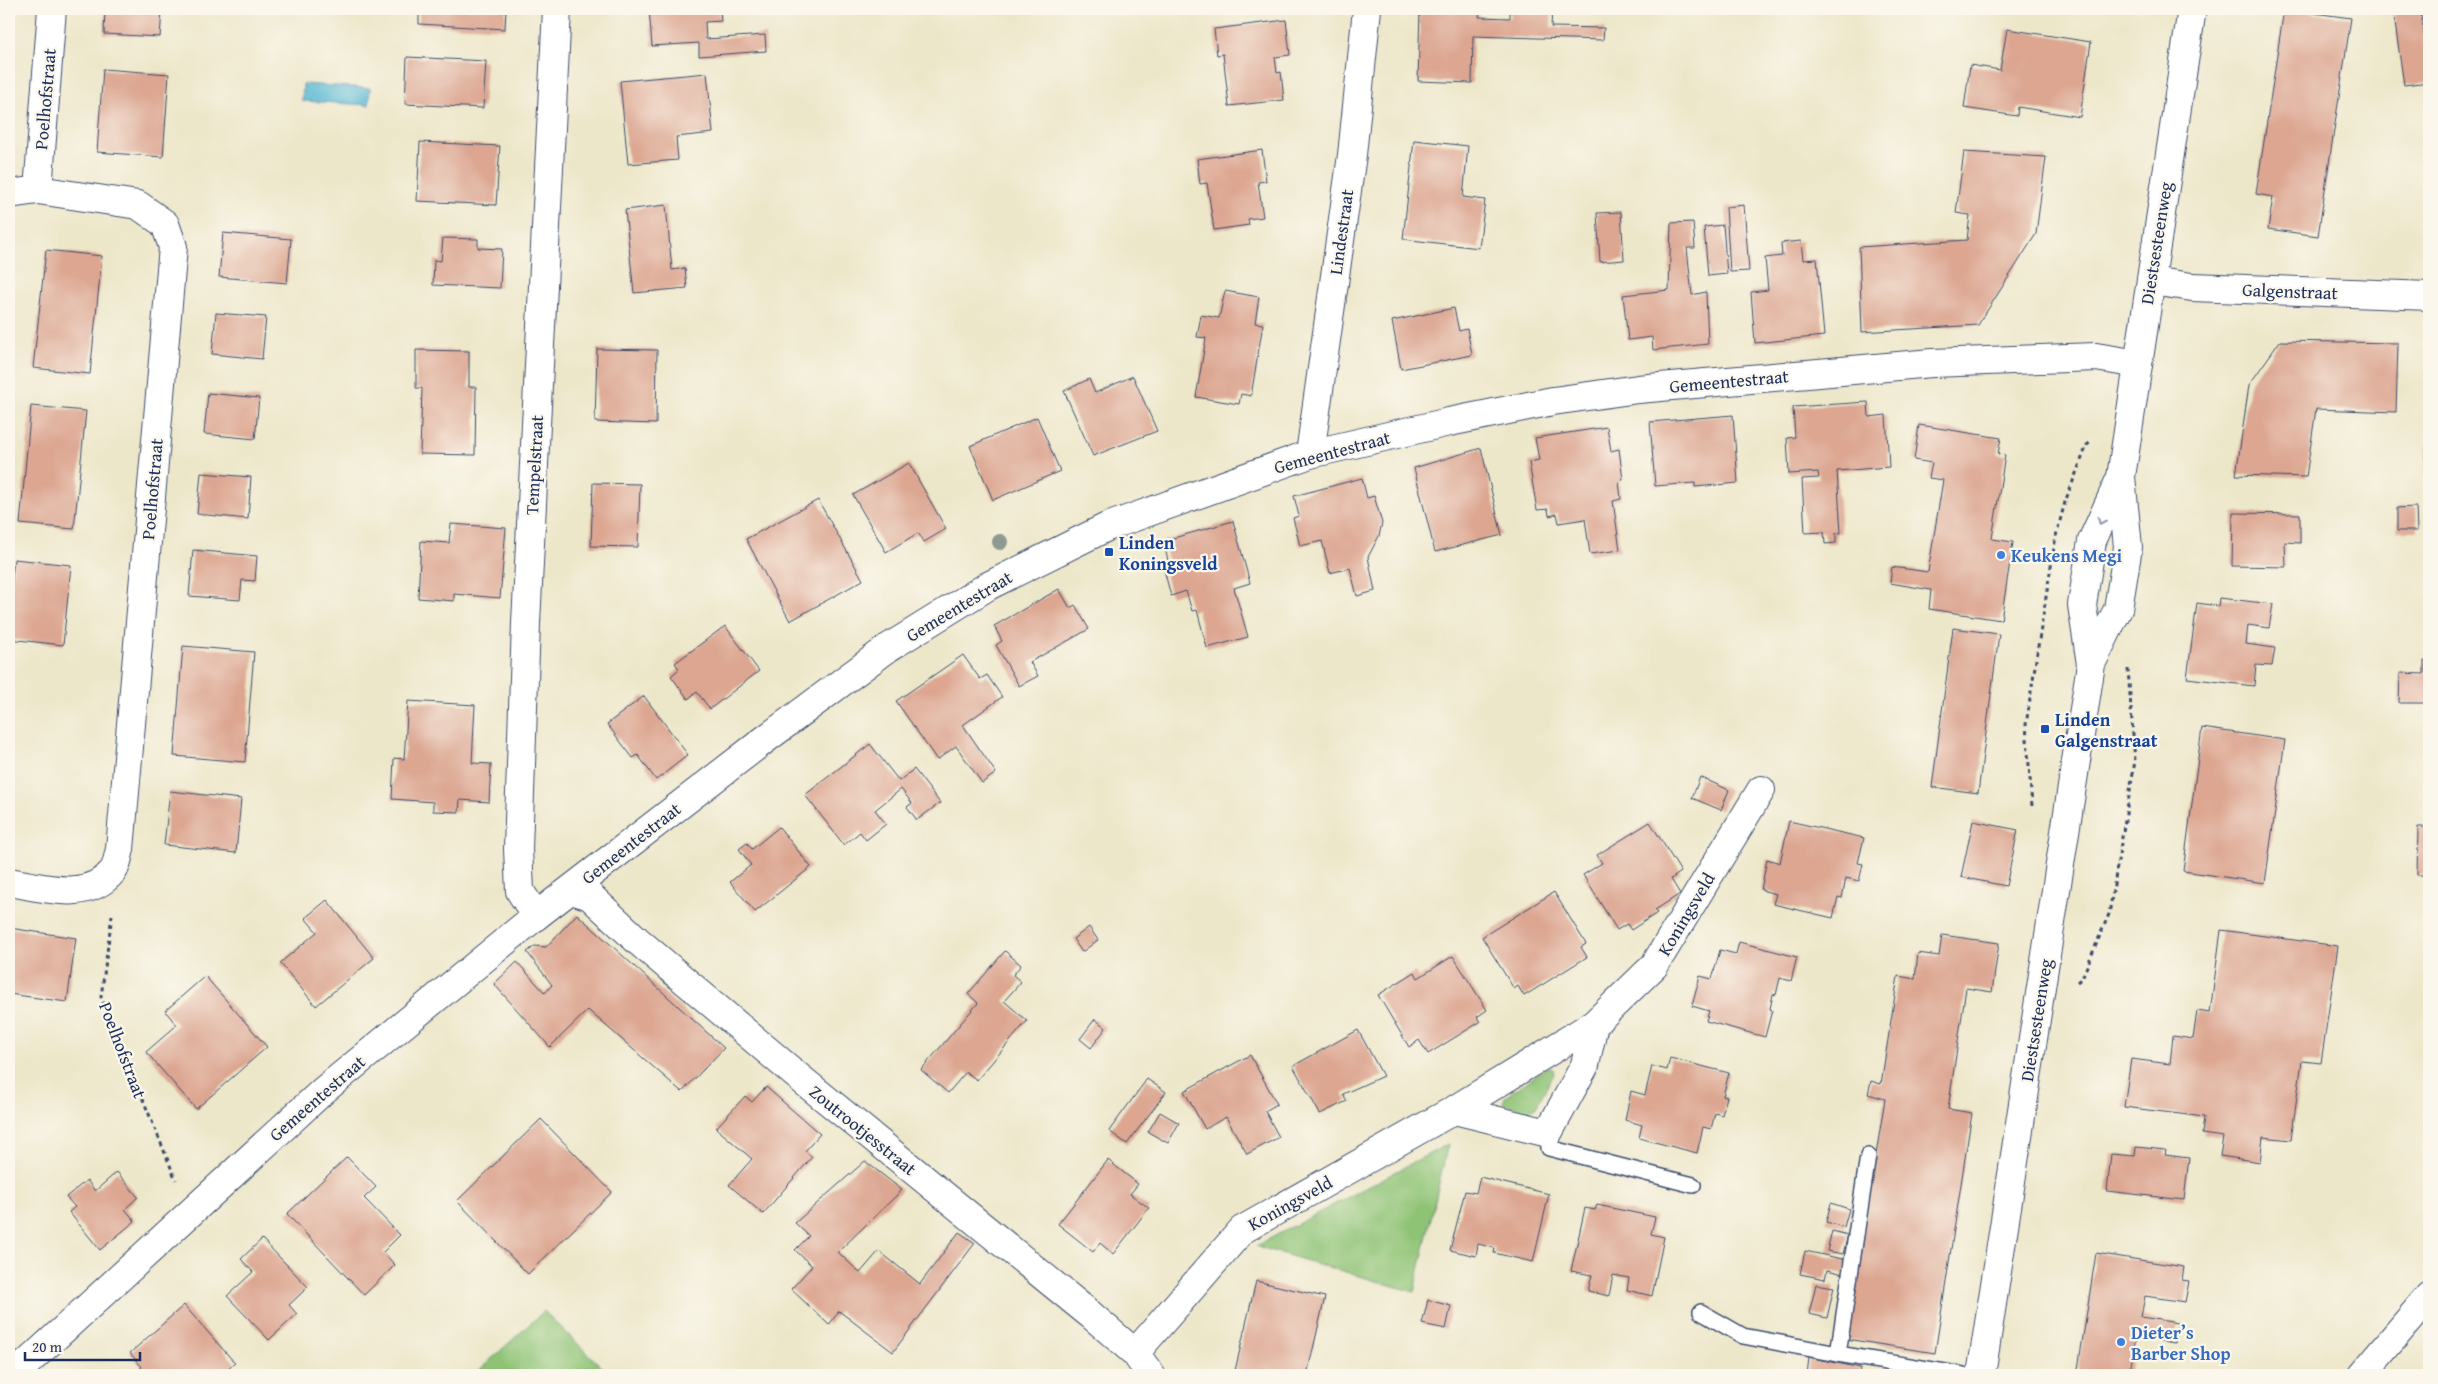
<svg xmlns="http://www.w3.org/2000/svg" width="2438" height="1384" font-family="'Gentium Book Plus',serif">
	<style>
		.green { fill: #8ec375; stroke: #54796a }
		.water { fill: #54b7d3; stroke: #387398 }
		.building { fill: #dca691 }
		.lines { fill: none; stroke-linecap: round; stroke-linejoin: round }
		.lane-casing { stroke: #3a4b6e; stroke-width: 18 }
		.street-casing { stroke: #3a4b6e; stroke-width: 30 }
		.secondary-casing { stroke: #3a4b6e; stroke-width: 30 }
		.primary-casing { stroke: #3a4b6e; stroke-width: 30 }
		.path { stroke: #3a4b6e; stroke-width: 3; stroke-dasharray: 4 4; stroke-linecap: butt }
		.lane { stroke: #fff; stroke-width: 15 }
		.street { stroke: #fff; stroke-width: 28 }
		.secondary { stroke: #fff; stroke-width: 28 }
		.primary { stroke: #fff; stroke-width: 28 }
		.tree { fill: #8d9a92 }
		.oneway { stroke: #8d97ae }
		.transit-dot { fill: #1a4fb4; stroke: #fbf7ec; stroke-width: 2 }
		.shop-dot { fill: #3f7fe0; stroke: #fbf7ec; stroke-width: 2 }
		.labels { text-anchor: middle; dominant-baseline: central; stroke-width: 4.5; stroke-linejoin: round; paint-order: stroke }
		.street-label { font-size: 18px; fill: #1b2f5e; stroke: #fbf7ec }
		.transit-label { font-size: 18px; font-weight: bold; fill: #164399; stroke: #fbf7ec; text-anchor: start }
		.shop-label { font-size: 18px; font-weight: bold; fill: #366cbe; stroke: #fbf7ec; text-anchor: start }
	</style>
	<rect width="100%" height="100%" fill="#fbf7ec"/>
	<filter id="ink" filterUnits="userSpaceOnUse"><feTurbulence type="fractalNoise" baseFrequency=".02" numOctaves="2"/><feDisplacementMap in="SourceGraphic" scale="10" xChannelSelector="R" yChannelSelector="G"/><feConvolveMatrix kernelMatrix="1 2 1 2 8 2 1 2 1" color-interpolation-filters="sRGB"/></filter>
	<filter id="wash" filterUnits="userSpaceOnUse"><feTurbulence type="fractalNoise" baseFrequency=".0096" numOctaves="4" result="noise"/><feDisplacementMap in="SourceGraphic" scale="20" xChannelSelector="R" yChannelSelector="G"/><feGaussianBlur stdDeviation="1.12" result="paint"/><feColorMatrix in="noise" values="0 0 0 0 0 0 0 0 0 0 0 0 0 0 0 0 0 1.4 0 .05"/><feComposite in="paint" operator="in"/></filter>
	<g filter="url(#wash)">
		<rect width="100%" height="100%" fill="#ede7ca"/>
		<!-- green -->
		<path class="green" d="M1548,1067L1553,1069L1554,1074L1535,1108L1525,1111L1503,1103L1505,1097Z
			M1448,1144L1414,1292L1256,1246Z
			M544,1311L610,1375H474Z"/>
		<!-- water -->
		<path class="water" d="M303,84L370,88L369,105L302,101Z"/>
		<g id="blocks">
			<!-- building -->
			<path class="building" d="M105,9H162L160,37L104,34Z
				M419,9H506L505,29L419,24Z
				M649,9H720L721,21L705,22L706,39L765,35L766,51L699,56V43L652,46Z
				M1420,9H1480L1479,17L1510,18V9H1552L1551,27L1604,28L1603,40L1473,36L1472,83L1418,81Z
				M2284,9L2351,18L2318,236L2268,229L2273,197L2256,194Z
				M2393,9H2420L2429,66V82L2404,85Z
				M1286,20L1290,55L1275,57L1277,73L1281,72L1284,100L1229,106L1223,54L1217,55L1214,29Z
				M2007,29L2091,42L2080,117L2018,107L2017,116L1964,108L1970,65L2000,70Z
				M407,57L486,61L483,108L405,104Z
				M103,69L169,74L163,157L97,152Z
				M707,73L713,133L676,137L678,160L628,164L620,81Z
				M1414,140L1468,146L1463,197L1485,200L1479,248L1403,239Z
				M420,142L500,146L496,205L417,201Z
				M1262,150L1266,181L1258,182L1263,217L1248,219L1249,225L1214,230L1207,183L1200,184L1197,159Z
				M1964,152L2046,157L2036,234L1978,325L1862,332L1859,247L1967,240L1970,215L1956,213Z
				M666,205L672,270L685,268L687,288L634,293L625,210Z
				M1744,205L1749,271L1730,272L1726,207Z
				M1621,212L1624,260L1600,262L1597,213Z
				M1693,222L1695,248H1687L1692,295L1706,292L1708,344L1653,350L1652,337L1628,340L1623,295L1669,290L1671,223Z
				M1723,225L1727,274L1708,276L1704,227Z
				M223,233L291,239L287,283L219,277Z
				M443,238L478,239V248L502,249L500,288L433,285L434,260L441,261Z
				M1801,241L1803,260L1817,259L1824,336L1755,343L1751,292L1768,290L1765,258L1782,256L1781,243Z
				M46,250L102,256L90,374L33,368Z
				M1225,291L1259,297L1255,323L1263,324L1251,396L1241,394L1239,404L1196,397L1206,338L1197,337L1201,315L1219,318Z
				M1454,308L1459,331L1467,329L1472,355L1401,369L1392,321Z
				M216,313L266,317L262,359L212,354Z
				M2280,341L2398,343L2396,412L2316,409L2306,477L2236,475L2249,385Z
				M597,349L657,350L656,424L595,422Z
				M416,350L469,351V387H476L475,455L420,454L422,388H416Z
				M1133,376L1157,431L1093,456L1064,391L1089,379L1095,393Z
				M208,393L259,398L255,439L204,434Z
				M1868,402L1869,417L1886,415L1889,467L1837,471L1841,533H1836V543L1825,544L1824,532L1805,533L1802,479L1819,478L1818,472L1789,474L1787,438L1795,437L1793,407Z
				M31,406L86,411L74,529L20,524Z
				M1733,415L1738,483L1695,487V483L1655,486L1650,422Z
				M1037,417L1060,471L993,500L970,446Z
				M1919,425L2001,438L1998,454L2005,455L1992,539L2013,542L2001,620L1929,609L1931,590L1890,583L1892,567L1928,572L1943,480L1929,478L1932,463L1914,460Z
				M1607,427L1611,451L1619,449L1623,480L1619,481L1621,499L1613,501L1620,550L1590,554L1585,519L1559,523L1557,514L1549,516L1548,509L1537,510L1529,462L1539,460L1535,438Z
				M2427,444L2429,445V474L2425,473Z
				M1481,448L1502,535L1435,552L1414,468Z
				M909,463L946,529L924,542L918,533L886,552L853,495Z
				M201,473L251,477L248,519L197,514Z
				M1362,478L1367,498L1374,496L1382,523L1379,536L1368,557L1375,591L1357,596L1350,568L1330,573L1322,541L1300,546L1293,518L1299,516L1294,496Z
				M593,483L640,484L638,547L591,546Z
				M818,500L863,580L790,621L746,539Z
				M2416,507L2417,531H2397V508Z
				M2233,513L2300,514V543L2285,542L2286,567L2232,566Z
				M1233,521L1250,583L1234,588L1248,637L1207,648L1197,610L1192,611L1186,591L1171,596L1163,566L1169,564L1163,541Z
				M451,524L506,528L500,598L454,594V601L418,598L421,541L449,543Z
				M193,550L257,556L255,581L242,580L240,600L189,596Z
				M14,559L71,565L63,645L9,639V610Z
				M1059,589L1070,608L1075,605L1089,629L1030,662L1038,676L1019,686L996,645L1002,641L994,626Z
				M2219,598L2273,604L2269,628L2248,625L2246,644L2275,648L2272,666L2256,665L2254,686L2187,678L2197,603L2218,606Z
				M725,626L759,671L710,709L697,692L688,699L671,676L679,669L675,663Z
				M1953,628L1999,634L1978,793L1932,787Z
				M183,646L254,652L245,762L174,756Z
				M963,655L980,679L987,675L1002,697L963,725L996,773L982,783L956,746L937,760L896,701Z
				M2424,661H2429V703H2399L2400,673L2424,674Z
				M644,696L688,755L656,780L638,755L633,758L607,724Z
				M408,701L475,705L472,763L491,764L489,802L460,800L459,812L433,811V802L392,799L394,758L404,759Z
				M2202,728L2285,740L2265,883L2183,871Z
				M870,744L899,781L914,769L940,803L917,820L907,807L912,803L901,789L875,810L886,824L866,840L860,832L844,845L805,795Z
				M1700,777L1729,790L1721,810L1692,798Z
				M170,791L241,799L236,853L164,845Z
				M1789,821L1864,838L1858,863L1863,864L1859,881L1846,878L1842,898L1838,897L1833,918L1773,904L1776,894L1761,890L1767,859L1780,863Z
				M1973,821L2018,830L2006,886L1961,877Z
				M1650,822L1681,872L1671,879L1680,894L1655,910L1657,913L1631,930L1627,924L1617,930L1583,875L1602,863L1597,855Z
				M779,827L811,867L755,912L730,882L751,865L739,849L747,843L752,849Z
				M2418,827H2429V875H2417Z
				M1554,892L1586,944L1581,947L1587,957L1524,996L1518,986L1514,989L1482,937Z
				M327,900L374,958L316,1006L280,963L317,932L305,918Z
				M577,914L724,1048L682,1092L588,1010L550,1047L494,984L517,962L545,993L552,985L527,952L535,946L546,947Z
				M1089,927L1098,940L1082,952L1073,939Z
				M9,928L76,938L67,1002L9,994Z
				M2221,930L2338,946L2321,1063L2302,1061L2291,1140L2263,1137L2260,1162L2220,1156L2223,1137L2202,1134L2204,1117L2124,1107L2131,1059L2170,1064L2173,1036L2193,1039L2197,1011L2210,1013Z
				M1942,935L1999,943L1992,992L1966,988L1948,1109L1972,1113L1935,1353L1846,1339L1885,1099L1868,1094L1871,1081L1881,1084L1898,976L1915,979L1918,953L1939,956Z
				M1739,942L1797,957L1791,981L1780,978L1776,995L1773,994L1770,1009L1772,1010L1765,1037L1706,1021L1709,1011L1692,1006L1700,976L1712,979L1720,950L1736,954Z
				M1005,951L1021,965L1013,975L1021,982L1004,1001L1027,1021L977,1080L966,1072L948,1093L921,1070L978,1003L968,994Z
				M1453,956L1487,1010L1477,1017L1480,1022L1428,1054L1419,1040L1409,1047L1378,995L1415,972L1418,978Z
				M205,976L267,1047L196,1109L146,1052L177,1025L165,1011Z
				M1095,1019L1106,1028L1091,1048L1080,1039Z
				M1358,1030L1383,1076L1343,1094L1347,1101L1320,1114L1293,1066Z
				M1250,1055L1277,1104L1265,1111L1279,1137L1247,1154L1226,1117L1205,1129L1184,1091Z
				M1670,1058L1729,1073L1723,1096L1727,1097L1722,1115L1715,1113L1711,1129L1703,1127L1697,1153L1639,1138L1642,1125L1625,1120L1631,1091L1645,1095L1652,1066L1667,1070Z
				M1147,1079L1166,1092L1127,1144L1109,1131Z
				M766,1087L820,1134L805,1151L812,1157L763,1214L729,1185L752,1159L716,1128L745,1096L752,1102Z
				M1160,1112L1179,1123L1168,1143L1148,1132Z
				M541,1119L612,1192L528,1274L457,1201Z
				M2136,1147L2166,1150L2165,1155L2189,1158L2184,1200L2107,1191L2111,1154L2135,1156Z
				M347,1157L376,1187L364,1198L400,1235L383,1252L395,1265L364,1295L287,1214Z
				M1108,1160L1138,1184L1130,1194L1149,1208L1113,1254L1100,1243L1093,1252L1058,1224Z
				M865,1161L902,1190L838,1252L860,1273L879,1251L920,1284L959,1232L975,1243L893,1352L839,1311L829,1325L791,1289L812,1266L795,1250L809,1236L795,1223Z
				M117,1172L138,1197L125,1209L135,1221L100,1250L69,1212L75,1207L66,1197L87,1180L95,1191Z
				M1480,1177L1549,1194L1533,1262L1494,1253L1495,1248L1478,1244L1476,1256L1450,1250L1465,1191L1476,1193Z
				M1831,1203L1849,1209L1844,1227L1826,1222Z
				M1597,1205L1655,1217L1651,1234L1664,1237L1652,1296L1627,1290L1629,1278L1613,1275L1609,1296L1588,1291L1592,1275L1571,1271L1585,1208L1595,1210Z
				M1832,1231L1848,1235L1843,1254L1827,1251Z
				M262,1239L308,1287L289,1305L297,1314L269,1340L227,1296L253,1272L241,1259Z
				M1805,1251L1847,1260L1844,1274L1827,1270L1825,1279L1800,1274Z
				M2096,1253L2184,1267L2182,1280L2189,1281L2185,1302L2145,1296L2141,1317L2178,1323L2175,1343L2136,1337L2130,1371L2153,1375H2077Z
				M1256,1281L1325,1297L1307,1375H1234Z
				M1816,1284L1834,1287L1827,1318L1809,1314Z
				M1428,1300L1451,1306L1446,1329L1422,1324Z
				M184,1305L235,1363L221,1375H137L135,1373L142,1367L130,1353Z
				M1809,1357L1860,1368L1859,1375H1807Z"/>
		</g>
	</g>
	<g filter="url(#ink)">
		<use href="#blocks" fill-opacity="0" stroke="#3a4b6e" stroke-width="1"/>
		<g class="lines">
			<defs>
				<path id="lane" d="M1548,1133L1549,1148L1693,1185
					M1868,1156L1838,1354L1963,1375
					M1701,1312L1743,1336L1838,1354"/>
				<path id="street" d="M38,190L52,9
					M9,194L38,190L138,205L165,224L173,247L120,849C118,856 117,866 113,871C87,903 43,887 9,882
					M2151,281L2192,287L2429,296
					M1310,454L1352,155L1367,9
					M572,890L590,896L638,941L795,1074L1091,1315L1135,1353L1151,1375
					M536,916L520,891L518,849L526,623L557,9
					M1454,1110L1548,1133L1585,1065L1594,1024
					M1135,1353L1242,1230L1454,1110L1594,1024L1654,966L1761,790
					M2362,1375L2429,1296"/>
				<path id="secondary" d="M14,1375L324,1090L536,916L763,741L888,648L988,586L1107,527L1310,454L1449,422L1553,401L1638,389L1932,363L2096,357L2138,364"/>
				<path id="primary" d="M2091,664L2118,609L2128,547L2121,477L2192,9
					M1981,1375L2091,664L2082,605L2092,541L2121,477"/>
			</defs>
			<!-- lane casing -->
			<use href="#lane" class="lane-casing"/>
			<!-- street casing -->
			<use href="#street" class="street-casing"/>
			<!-- secondary casing -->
			<use href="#secondary" class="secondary-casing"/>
			<!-- primary casing -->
			<use href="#primary" class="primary-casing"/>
			<!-- path -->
			<path class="path" d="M2032,806L2026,725L2039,640L2056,536L2065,502L2087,445L2091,442
				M112,915L101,997L176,1180
				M2077,982L2082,978L2109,914L2135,761L2128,669"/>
			<!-- lane -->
			<use href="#lane" class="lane"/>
			<!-- street -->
			<use href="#street" class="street"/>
			<!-- secondary -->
			<use href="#secondary" class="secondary"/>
			<!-- primary -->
			<use href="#primary" class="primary"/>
		</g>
		<!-- trees -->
		<circle class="tree" cx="1000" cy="542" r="8"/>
		<!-- one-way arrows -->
		<defs><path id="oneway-chevron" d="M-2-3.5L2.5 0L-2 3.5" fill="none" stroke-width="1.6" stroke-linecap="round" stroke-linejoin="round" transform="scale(1.25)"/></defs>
		<use class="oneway" href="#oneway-chevron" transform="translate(2101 521) rotate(114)"/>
	</g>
	<!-- markers -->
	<g class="transit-dot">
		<rect x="1104" y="547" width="10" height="10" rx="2.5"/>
		<rect x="2040" y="724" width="10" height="10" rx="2.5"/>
	</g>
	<g class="shop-dot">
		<circle cx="2001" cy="555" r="5"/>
		<circle cx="2121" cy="1342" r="5"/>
	</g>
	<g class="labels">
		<!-- street labels -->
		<g class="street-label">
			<text transform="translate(45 99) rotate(-85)">Poelhofstraat</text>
			<text transform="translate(1341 232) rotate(-82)">Lindestraat</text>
			<text transform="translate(2156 243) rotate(-81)">Diestsesteenweg</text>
			<text transform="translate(2290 291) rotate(2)">Galgenstraat</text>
			<text transform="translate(1729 381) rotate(-5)">Gemeentestraat</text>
			<text transform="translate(1332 452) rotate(-15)">Gemeentestraat</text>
			<text transform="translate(534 465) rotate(-87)">Tempelstraat</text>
			<text transform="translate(152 489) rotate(-85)">Poelhofstraat</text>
			<text transform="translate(959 606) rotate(-31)">Gemeentestraat</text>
			<text transform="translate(631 843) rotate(-38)">Gemeentestraat</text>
			<text transform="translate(1686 914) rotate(-59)">Koningsveld</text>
			<text transform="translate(2036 1020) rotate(-81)">Diestsesteenweg</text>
			<text transform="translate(123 1050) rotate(69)">Poelhofstraat</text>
			<text transform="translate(317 1098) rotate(-41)">Gemeentestraat</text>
			<text transform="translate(863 1130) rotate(39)">Zoutrootjesstraat</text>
			<text transform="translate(1290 1203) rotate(-29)">Koningsveld</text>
		</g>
		<!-- transit labels -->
		<g class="transit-label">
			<text x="1119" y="542">Linden<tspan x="1119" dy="21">Koningsveld</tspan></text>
			<text x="2055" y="719">Linden<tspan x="2055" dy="21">Galgenstraat</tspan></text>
		</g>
		<!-- shop labels -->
		<g class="shop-label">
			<text x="2011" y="555">Keukens Megi</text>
			<text x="2131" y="1332">Dieter’s<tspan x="2131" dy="21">Barber Shop</tspan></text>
		</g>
	</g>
	<!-- margin -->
	<rect width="2438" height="1384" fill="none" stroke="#fbf7ec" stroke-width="30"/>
	<!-- scale -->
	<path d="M25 1352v8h115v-8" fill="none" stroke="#1b2f5e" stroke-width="2.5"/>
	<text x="32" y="1352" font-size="15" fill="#1b2f5e" stroke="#fbf7ec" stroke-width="4" paint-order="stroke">20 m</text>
</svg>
